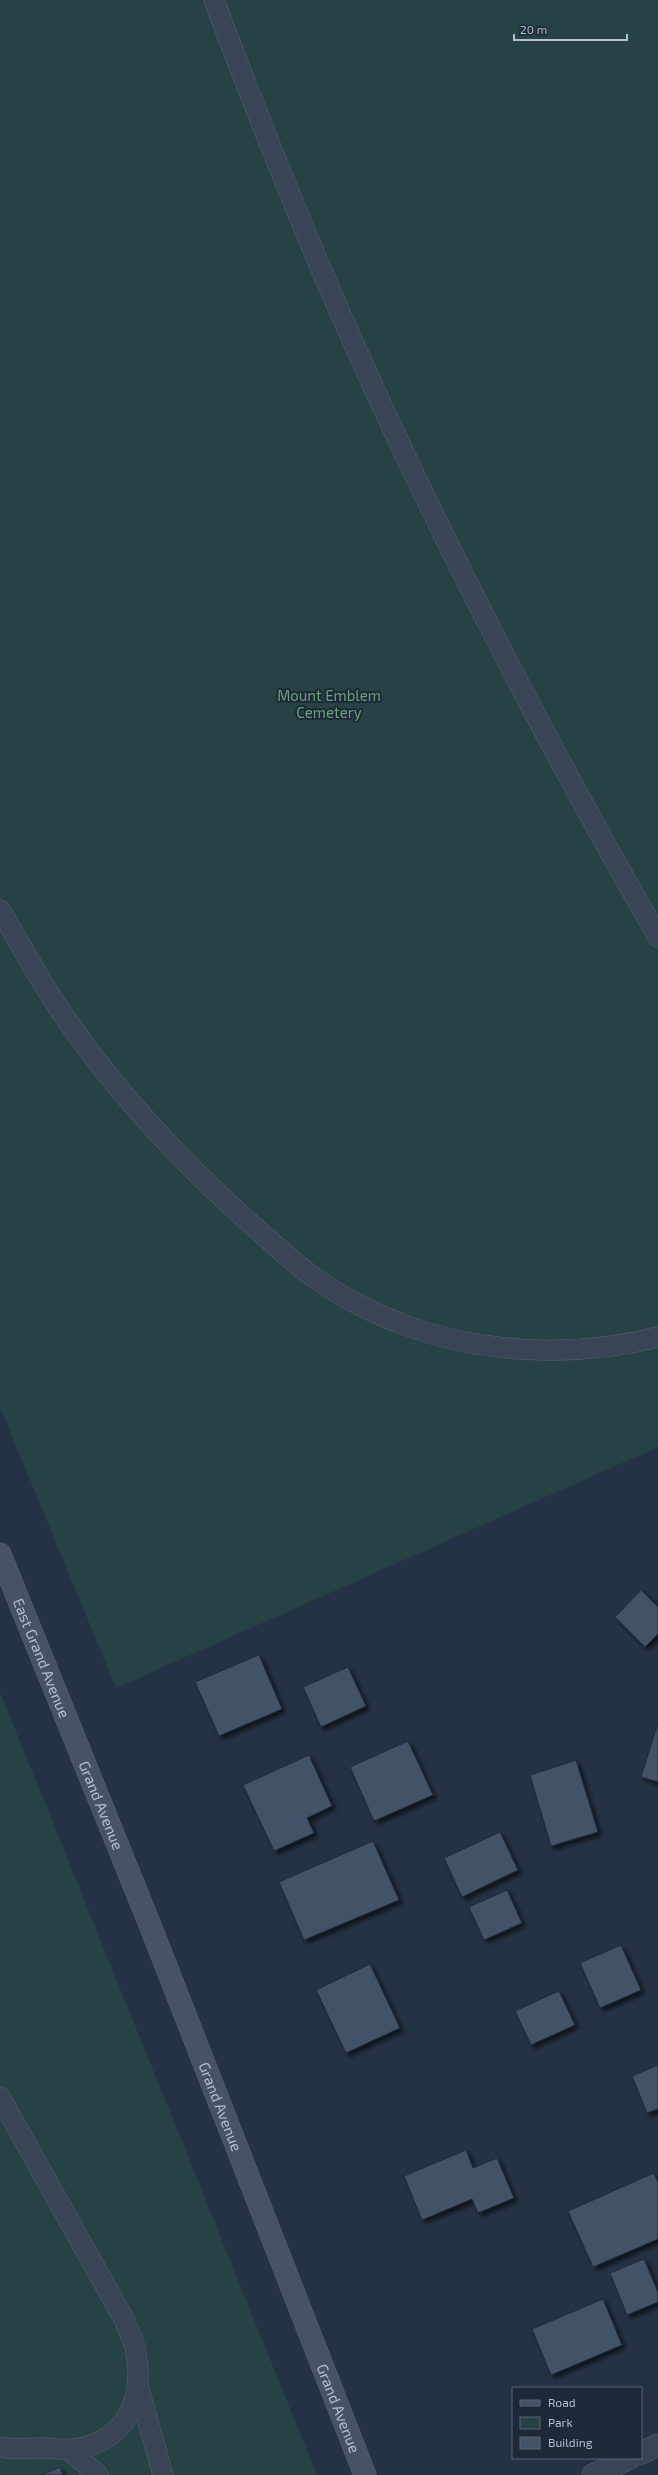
<svg xmlns="http://www.w3.org/2000/svg" width="658" height="2475" font-family="'Exo 2',sans-serif">
	<style>
		.green { fill: #264245 }
		.building { fill: #425267; stroke: #1f2b3b; filter: url(#shadow) }
		.lines { fill: none; stroke-linecap: round; stroke-linejoin: round }
		.service-casing { stroke: #576271; stroke-width: 21 }
		.minor-casing { stroke: #576271; stroke-width: 23 }
		.secondary-casing { stroke: #576271; stroke-width: 23 }
		.service { stroke: #394454; stroke-width: 20 }
		.minor { stroke: #394454; stroke-width: 22 }
		.secondary { stroke: #465367; stroke-width: 22 }
		.labels { text-anchor: middle; dominant-baseline: central; stroke-width: 4; stroke-linejoin: round; paint-order: stroke }
		.park-label { font-size: 15px; fill: #6ba177; stroke: #1d2939 }
		.street-label { font-size: 15px; fill: #b6bfce; stroke: #1d2939 }
	</style>
	<defs>
		<filter id="shadow"><feDropShadow dx="3.5" dy="3.5" stdDeviation="2" flood-color="#0009"/></filter>
	</defs>
	<rect width="100%" height="100%" fill="#243245"/>
	<!-- green -->
	<path class="green" d="M0,0H658V1447L116,1688L0,1407Z
		M0,1692L317,2475H0Z"/>
	<!-- building -->
	<path class="building" d="M641,1590L658,1607V1634L645,1647L615,1617Z
		M259,1655L282,1709L219,1736L195,1682Z
		M348,1667L366,1706L321,1727L303,1687Z
		M658,1723V1782L641,1777Z
		M408,1741L433,1795L374,1821L350,1767Z
		M309,1755L332,1806L307,1818L314,1833L274,1851L243,1785Z
		M576,1760L598,1832L551,1846L530,1775Z
		M500,1832L518,1870L462,1897L444,1858Z
		M373,1841L399,1900L304,1940L279,1882Z
		M507,1890L522,1923L484,1940L469,1907Z
		M621,1945L641,1990L600,2008L580,1963Z
		M370,1964L400,2028L346,2053L316,1990Z
		M559,1991L575,2025L531,2045L515,2011Z
		M658,2065V2109L647,2113L632,2076Z
		M466,2150L473,2168L497,2158L514,2198L478,2213L472,2199L422,2220L404,2176Z
		M654,2173L658,2182V2239L593,2267L568,2211Z
		M644,2259L658,2292V2302L627,2315L610,2273Z
		M603,2299L622,2345L551,2375L532,2329Z
		M60,2467L63,2475H41Z"/>
	<g class="lines">
		<defs>
			<path id="service" d="M214,0C255,109 298,218 345,324C438,534 544,738 658,937
				M0,910C18,940 35,972 54,1001C109,1085 177,1158 251,1224C272,1242 293,1263 316,1279C340,1296 375,1314 402,1324C481,1354 577,1358 658,1337
				M0,2097L125,2321C128,2331 135,2342 136,2353C144,2397 128,2439 79,2448C68,2451 54,2448 43,2448C29,2448 14,2450 0,2447
				M138,2386L163,2475
				M68,2449L98,2475"/>
			<path id="minor" d="M641,2453L658,2445
				M593,2475L630,2458"/>
			<g id="secondary">
				<path id="s1" d="M0,1554L150,1925L365,2475"/>
			</g>
		</defs>
		<!-- service casing -->
		<use href="#service" class="service-casing"/>
		<!-- minor casing -->
		<use href="#minor" class="minor-casing"/>
		<!-- secondary casing -->
		<use href="#secondary" class="secondary-casing"/>
		<!-- service -->
		<use href="#service" class="service"/>
		<!-- minor -->
		<use href="#minor" class="minor"/>
		<!-- secondary -->
		<use href="#secondary" class="secondary"/>
	</g>
	<g class="labels">
		<!-- park labels -->
		<g class="park-label">
			<text x="329" y="695">Mount Emblem<tspan x="329" dy="17">Cemetery</tspan></text>
		</g>
		<!-- street labels -->
		<g class="street-label">
			<text stroke="none"><textPath href="#s1" startOffset="112">East Grand Avenue</textPath></text>
			<text stroke="none"><textPath href="#s1" startOffset="271">Grand Avenue</textPath></text>
			<text stroke="none"><textPath href="#s1" startOffset="595">Grand Avenue</textPath></text>
			<text stroke="none"><textPath href="#s1" startOffset="919">Grand Avenue</textPath></text>
		</g>
	</g>
	<!-- legend -->
	<rect x="512" y="2387" width="130" height="72" fill="#1d2939" stroke="#5a6575"/>
	<rect x="520" y="2400" width="20" height="6" fill="#465367" stroke="#5a6575"/>
	<text x="548" y="2407" font-size="12" fill="#b6bfce">Road</text>
	<rect x="520" y="2417" width="20" height="12" fill="#264245" stroke="#5a6575"/>
	<text x="548" y="2427" font-size="12" fill="#b6bfce">Park</text>
	<rect x="520" y="2437" width="20" height="12" fill="#425267" stroke="#5a6575"/>
	<text x="548" y="2447" font-size="12" fill="#b6bfce">Building</text>
	<!-- scale -->
	<path d="M514 34v6h113v-6" fill="none" stroke="#b6bfce" stroke-width="2"/>
	<text x="520" y="34" font-size="12" fill="#b6bfce" stroke="#1d2939" stroke-width="3" paint-order="stroke">20 m</text>
</svg>
